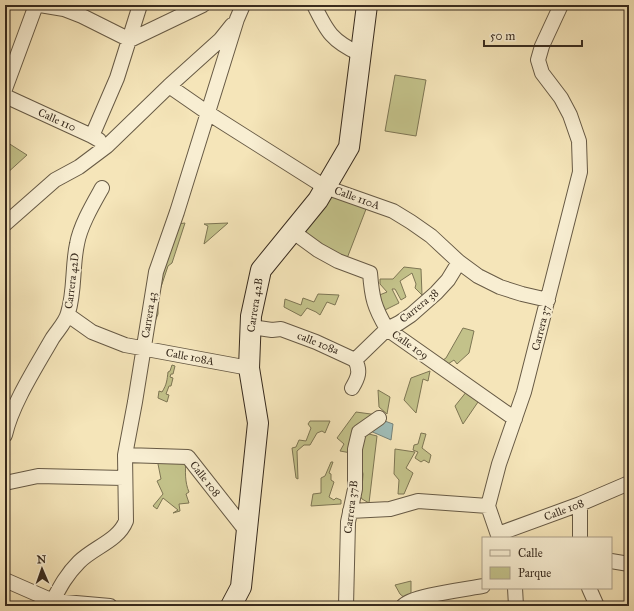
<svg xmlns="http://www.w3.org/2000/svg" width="634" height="611" font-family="'IM FELL Great Primer',serif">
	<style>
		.green { fill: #c3c28a; stroke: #7e7654 }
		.water { fill: #9fbdb8; stroke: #76837a }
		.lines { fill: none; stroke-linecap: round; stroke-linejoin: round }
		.street-casing { stroke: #675a45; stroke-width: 16 }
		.secondary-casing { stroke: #382b1e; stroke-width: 22 }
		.street { stroke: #f8eed2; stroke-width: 14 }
		.secondary { stroke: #f8eed2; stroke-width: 20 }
		.labels { text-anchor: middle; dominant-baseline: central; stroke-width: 4; stroke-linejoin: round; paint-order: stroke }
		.street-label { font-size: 11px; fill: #382b1e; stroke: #f8eed2 }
	</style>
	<rect width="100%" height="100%" fill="#f5e5b9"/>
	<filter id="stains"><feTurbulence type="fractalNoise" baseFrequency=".005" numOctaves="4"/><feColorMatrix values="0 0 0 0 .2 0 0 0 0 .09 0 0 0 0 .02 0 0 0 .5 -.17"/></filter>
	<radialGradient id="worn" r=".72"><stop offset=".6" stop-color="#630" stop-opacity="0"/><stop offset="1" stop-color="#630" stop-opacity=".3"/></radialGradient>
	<!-- green -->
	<path class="green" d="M395,75L426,80L416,136L385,131Z
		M5,141L27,155L5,175Z
		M326,190L368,204L346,261L295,230Z
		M185,223L172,263L168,266L158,296V314L150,334L157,275L177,224Z
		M228,223L204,244L208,226L204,224Z
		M404,267L421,269L422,295L415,288L416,284L412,273L400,281L406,297L401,300L395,289H392L399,303L383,311L377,296L387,292L380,284V279H393Z
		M318,294L339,295L335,305L327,302L320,315L316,312L307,308L301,316L284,307L285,299L301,305L303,298L314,302Z
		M463,328L474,331L469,353L457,364L454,360L445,366L440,362L446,358Z
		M172,365L175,366L173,374H171L170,377L173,378L171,386H169L166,394L169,395L167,402L158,398L159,391L162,392C167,384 167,380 168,372L170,371Z
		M430,371L428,381L423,379L416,413L404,400L411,378Z
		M378,390L390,397L387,414L379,407Z
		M467,391L478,402L463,424L455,406Z
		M356,412L378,415L351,453L340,451L344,444L337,438Z
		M310,421H330L325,433L322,431L317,433L310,445H304L297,451L298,479L296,478L292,448L296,447L299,440L306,441L311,428L308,424Z
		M365,433L377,436L369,503L362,499L357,490L362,489L363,474L359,456Z
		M421,433L426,434L422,448L431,455L429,463L424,460L421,462L415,458L418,452L413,450L414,445L418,444Z
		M395,449L415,452L406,468L413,473L404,494H398L399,480L394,474Z
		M157,459L186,461C185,471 185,483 189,492L186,494L189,503L179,504L180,511L173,513L178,510L163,498L157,509L153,506L163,494L157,481L161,479Z
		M331,462H333L329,473L331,474V480L334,482L329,497L334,500L336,498L341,500V504L311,506L313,494L321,493V478L325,476Z
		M411,581V599H406L400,594L395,585Z"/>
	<!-- water -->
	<path class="water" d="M382,420L393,424L391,440L368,430Z"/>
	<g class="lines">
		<defs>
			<path id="street" d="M40,5L64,9L82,16L130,40L203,5
				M314,5C327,32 332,41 360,54
				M169,86L208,113L325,187L393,211L411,222L431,236L459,262L478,276L500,287L522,294L548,300
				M5,89L36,5
				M5,96L92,136L99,140
				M92,136L117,78L140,5
				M5,224L55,180L79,167L107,146L169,86L220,40L232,25
				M292,231L318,250L338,261L370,273C372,298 374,307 387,329L515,419
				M68,315L92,332L125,345L249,368
				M251,327L272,330L281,329L316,342L355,360C361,371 358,378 352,388
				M355,360L387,329L399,323L411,315L436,293L448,280L459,262
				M5,435C12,404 36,367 52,339C57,331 66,322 68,313C75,291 72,267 77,244C80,226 93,204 102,188
				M125,455L188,457L247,532
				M5,483L38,476L124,478
				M580,504V538
				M350,511L390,509L418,501L488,506
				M498,534L580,504L629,483
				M499,538L488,506L499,464L524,392L580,172L579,141L570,115L561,98L542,73L538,60L542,46L561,5
				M611,561L629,564
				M5,580L53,601L110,606
				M515,588L516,606
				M589,588L597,606
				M50,606C59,589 65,576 79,562C94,547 118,541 126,521L125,455L135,402L156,272L177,212L237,19L243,5
				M346,606L348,522L355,489V449L359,432L379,418
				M403,606C410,596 468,589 483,586"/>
			<path id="secondary" d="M231,606L241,587L258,423L249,368L251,316L261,270L318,200L349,147L367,5"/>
		</defs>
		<!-- street casing -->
		<use href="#street" class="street-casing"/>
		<!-- secondary casing -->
		<use href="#secondary" class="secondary-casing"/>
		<!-- street -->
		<use href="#street" class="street"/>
		<!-- secondary -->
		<use href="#secondary" class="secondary"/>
	</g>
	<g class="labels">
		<!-- street labels -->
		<g class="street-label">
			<text transform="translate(57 120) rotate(24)">Calle 110</text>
			<text transform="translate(357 198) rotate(20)">Calle 110A</text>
			<text transform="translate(72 281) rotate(-83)">Carrera 42D</text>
			<text transform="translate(255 305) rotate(-81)">Carrera 42B</text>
			<text transform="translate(419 306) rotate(-39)">Carrera 38</text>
			<text transform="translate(149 315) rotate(-81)">Carrera 43</text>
			<text transform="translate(541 328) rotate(-76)">Carrera 37</text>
			<text transform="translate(318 343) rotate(22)">calle 108a</text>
			<text transform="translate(410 345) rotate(35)">Calle 109</text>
			<text transform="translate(190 357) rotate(11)">Calle 108A</text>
			<text transform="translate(205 479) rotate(52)">Calle 108</text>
			<text transform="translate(351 507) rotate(-83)">Carrera 37B</text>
			<text transform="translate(564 510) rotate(-21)">Calle 108</text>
		</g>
	</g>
	<!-- margin -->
	<rect width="634" height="611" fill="none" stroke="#f5e5b9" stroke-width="20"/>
	<rect x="6" y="6" width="622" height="599" fill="none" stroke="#382b1e" stroke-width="2"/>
	<rect x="10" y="10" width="614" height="591" fill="none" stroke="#382b1e"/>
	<!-- legend -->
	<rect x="482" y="537" width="130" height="52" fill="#f8eed2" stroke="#aba08a"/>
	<rect x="490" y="550" width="20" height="6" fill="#f8eed2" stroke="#aba08a"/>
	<text x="518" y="557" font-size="12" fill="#382b1e">Calle</text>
	<rect x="490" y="567" width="20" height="12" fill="#c3c28a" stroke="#aba08a"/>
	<text x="518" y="577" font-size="12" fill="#382b1e">Parque</text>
	<!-- north arrow -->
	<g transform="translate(42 569) rotate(358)" stroke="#f8eed2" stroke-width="3" paint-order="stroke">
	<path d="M0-3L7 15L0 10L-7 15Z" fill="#382b1e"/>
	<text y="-6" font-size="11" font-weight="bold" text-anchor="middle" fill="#382b1e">N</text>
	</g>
	<!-- scale -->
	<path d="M484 40v6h98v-6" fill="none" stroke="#382b1e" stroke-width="2"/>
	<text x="490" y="40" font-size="12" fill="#382b1e" stroke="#f8eed2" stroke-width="3" paint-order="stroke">50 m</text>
	<rect width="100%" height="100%" filter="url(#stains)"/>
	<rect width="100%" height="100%" fill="url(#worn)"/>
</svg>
